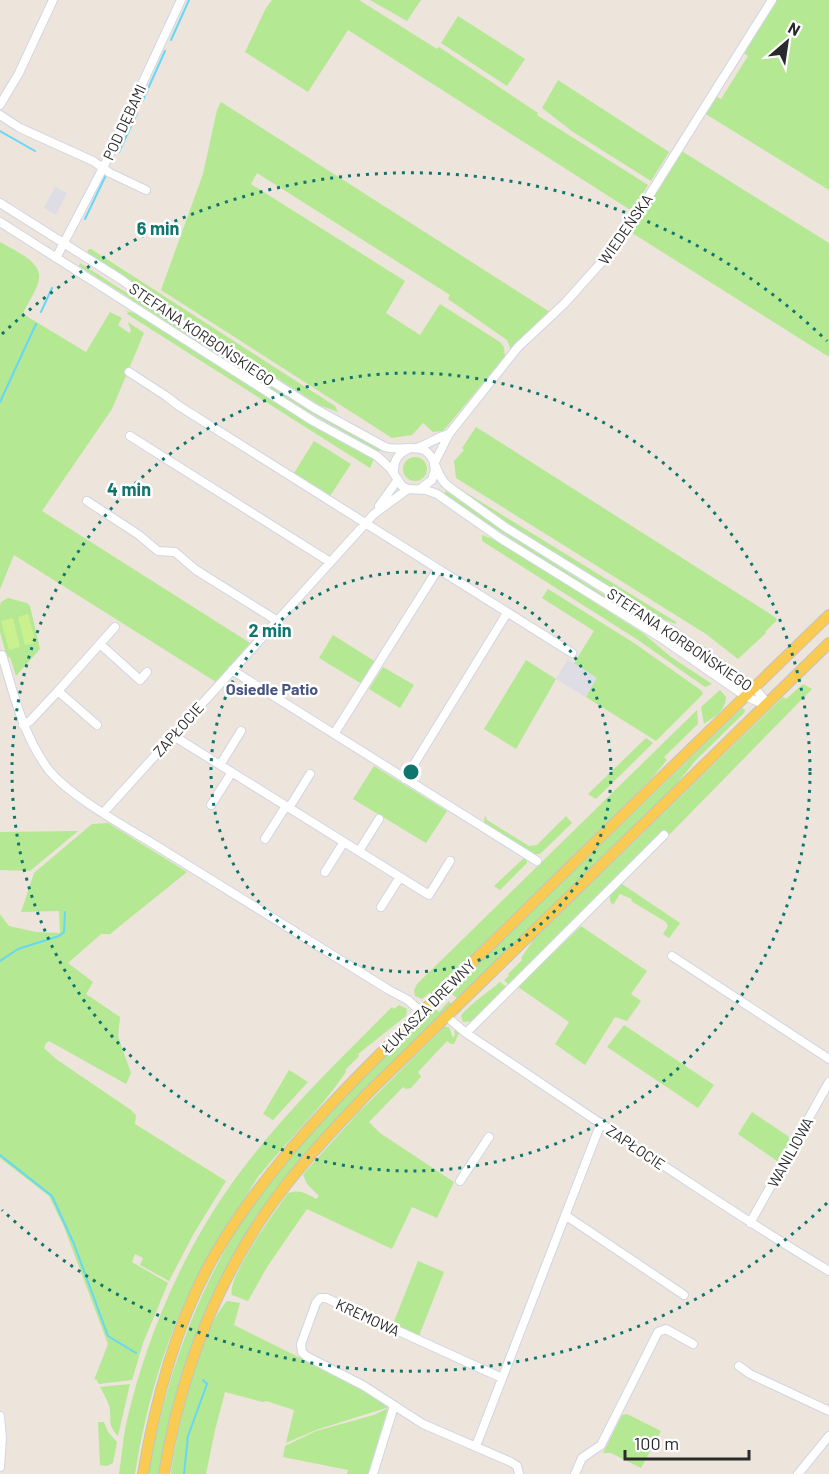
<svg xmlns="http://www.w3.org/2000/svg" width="829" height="1474" font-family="Barlow,sans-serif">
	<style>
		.industrial { fill: #dedce5 }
		.green { fill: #b4e893 }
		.pitch { fill: #cbf08e }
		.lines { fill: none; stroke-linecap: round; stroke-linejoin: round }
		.stream { stroke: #66d7f7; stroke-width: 2 }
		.minor-casing { stroke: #d0d5e4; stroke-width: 10 }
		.major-casing { stroke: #c3c3c3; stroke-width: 12 }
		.minor { stroke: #fff; stroke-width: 8 }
		.major { stroke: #facb53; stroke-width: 10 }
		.ring { fill: none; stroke: #0f766e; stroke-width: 3; stroke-dasharray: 3 6 }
		.labels { text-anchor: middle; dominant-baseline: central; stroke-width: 5; stroke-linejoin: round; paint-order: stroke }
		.street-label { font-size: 15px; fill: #2a2a2a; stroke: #fff }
		.neighbourhood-label { font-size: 16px; font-weight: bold; fill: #47547e; stroke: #fff }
		.centre { fill: #0f766e; stroke: #fff; stroke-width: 3 }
		.ring-label { font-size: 18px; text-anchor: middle; font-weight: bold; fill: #0f766e; stroke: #fff; stroke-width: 5; stroke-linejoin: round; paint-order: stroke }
	</style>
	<rect width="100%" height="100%" fill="#ede4db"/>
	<!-- industrial -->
	<path class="industrial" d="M55,187L67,193L56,215L44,208Z
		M568,659L598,678L586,697L556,679Z"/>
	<!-- green -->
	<path class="green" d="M272,0H359L437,49L439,47L538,113L537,115L648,185L632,211L348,30L308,92L245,52L266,8Z
		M370,0H421L407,21Z
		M775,0H829V190L704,113L715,96L721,99L748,56L742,52Z
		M458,16L525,59L507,86L441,43Z
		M558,80L669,152L651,181L573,132L542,108Z
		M221,102L550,312L511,350L507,340L448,299L450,295L257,173L251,184L405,281L386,313L420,335L440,304L500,342L504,347L505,357L443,431L433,432L423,423L412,435L392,438L161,290L203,174L217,110Z
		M680,150L829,243V357L629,231Z
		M0,242C13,250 42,261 39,279C37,291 27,303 23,314L86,352L110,312L122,318L118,325L129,333L131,331L128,322L144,333L112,409L42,511L250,643L216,682L14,555L0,589Z
		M89,249H91L335,406L338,412L319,405L173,312L121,274L87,252Z
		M80,263L308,409L380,449L379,452L305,410L79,266Z
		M123,310L137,314L288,410L374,459L370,468L127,314L128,312Z
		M476,427L775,617L777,620L765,632L766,633L738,659L706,634L456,478L454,461L464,450L462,448Z
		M314,441L351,464L330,496L294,473Z
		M403 469a12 12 0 1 1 24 0a12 12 0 1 1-24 0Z
		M452,484L676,622V624L658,617L503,521Z
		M446,491C536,556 633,610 724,672L722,675C631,612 535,557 444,494Z
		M482,535L498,541L644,634L671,657L712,684L705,687L638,640L482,541Z
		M548,589L634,643L702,691L703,694L656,741L586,697L597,678L574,663L594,631L542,598Z
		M8,598L27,603L30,606L40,649L16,676L10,657L7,658L0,632V606L1,602Z
		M333,635L376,662L362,684L319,658Z
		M526,660L556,679L516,749L484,729Z
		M383,667L414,685L400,708L369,689Z
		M803,684L812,689L668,836L509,985L504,980L509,976L508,974L522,960L521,958L534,939L783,697L786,699Z
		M720,690L726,697C725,712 715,716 704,724L701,707Z
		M742,708L745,710L744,713L696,760L670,792L458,999L451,993L441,1003L439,1001Z
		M697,710L698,724L664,757L667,760L651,779L432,994L429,993L422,999L415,996L414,990L417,984Z
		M646,738L653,743L596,799L588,794Z
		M374,766L447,811L426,843L353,799Z
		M485,815L487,820L529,846L537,845L566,816L572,823L540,854H535L484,823Z
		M108,823L187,872L110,934H101L68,963L93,982L86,994L120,1017L118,1036L131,1073L126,1084L49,1041L46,1043L44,1048L56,1059L131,1110L136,1115L135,1124L226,1181L193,1235L169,1281L140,1265L143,1258L135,1254L132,1262L168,1283L143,1343L132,1380L99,1384L96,1379L94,1380L108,1344L64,1227L49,1196L0,1158V914L9,926L36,932L60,933L59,911L21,912L34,873L92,824Z
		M78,831L30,871L0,870V832Z
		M524,858L527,860V863L500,890L494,886Z
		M622,884L680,923L669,938L663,934L668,926L666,922L631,901L632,899L620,894L613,905L610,901V895Z
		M581,926L647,971L631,994L641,1001L627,1021L615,1017L585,1065L555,1044L569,1022L518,987Z
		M500,982L507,987L472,1021L463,1022L461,1016C466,1007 491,990 500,982Z
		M449,1001L452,1005L292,1170C219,1260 178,1361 159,1474H148C168,1370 199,1281 260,1194C309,1124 374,1066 434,1007L439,1012Z
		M399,1005L407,1009L406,1016L358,1054L359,1056L345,1070L346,1072C320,1110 287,1141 258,1177C252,1186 247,1195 241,1204C182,1291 152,1370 135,1474H119C122,1456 123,1437 127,1420C147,1335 184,1249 235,1179C281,1116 337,1062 392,1007L394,1009Z
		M624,1025L714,1085L698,1108L607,1047Z
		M444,1027H449L453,1038L455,1035L454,1030L459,1033L454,1044H451L447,1041L418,1072L421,1077L411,1088L406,1089L403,1087L369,1122L380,1133L454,1182L437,1218L412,1207L392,1249L307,1209L267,1267L248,1301L232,1295C226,1278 276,1210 288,1193C300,1189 306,1193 316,1199L319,1196L307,1184L303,1175L305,1172L358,1113Z
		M289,1070L308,1082L273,1120L263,1114Z
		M752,1112L788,1136L790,1140L777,1161L738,1134Z
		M418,1261L444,1272L419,1336L393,1324Z
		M227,1301L240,1303L234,1325L367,1391L389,1407L316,1430L286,1443L294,1410L266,1401L263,1402L225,1392L215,1430L206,1474H171C177,1431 199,1331 227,1301Z
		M130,1384L118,1436C108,1424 111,1424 110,1410C109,1402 103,1393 100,1387Z
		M388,1408L368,1474H347L348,1470L283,1457L285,1446L316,1431L374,1415Z
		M627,1414L661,1431L641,1468L611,1453H603L622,1415Z
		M98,1422H104L108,1432L117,1442L113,1463L107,1466L100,1465Z"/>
	<!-- pitch -->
	<path class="pitch" d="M28,614L36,643L25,645L18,617Z
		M13,618L20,647L9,650L1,621Z"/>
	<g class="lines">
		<!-- stream -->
		<path class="stream" d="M171,40L189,0
			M142,102L165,51
			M0,131L35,151
			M119,152L137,113
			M85,219L105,177
			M41,312L52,288
			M0,402L36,324
			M0,961L18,949L59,936L64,932L65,912
			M0,1155L52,1196L74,1244L108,1336L136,1353
			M184,1474L188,1436L207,1384L203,1380"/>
		<defs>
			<path id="minor" d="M0,105L19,73L53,0
				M0,115L20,128L93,161L110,173L146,190
				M0,203L122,280L173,318L314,408L385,447C397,451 412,445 424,450C437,457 435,476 448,486L505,527L673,631L734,673L754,687L767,703
				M0,222L313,421L377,456L390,468L402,486L408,489L426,490L437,494L500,538L658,636L745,696L761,703H767
				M56,258L103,168L181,0
				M129,372L166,396L179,406L572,653
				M130,436L330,562
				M417,448C429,444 437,437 449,434
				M394,474C393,462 397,454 408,449
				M420,489L432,480L435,470L434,464L449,434L518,347L564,304L607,256L647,199L772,0
				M87,501L139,535L158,551L175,552L196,570L276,620
				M379,506L397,481
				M100,644L140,680L147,672
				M2,655C14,695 23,735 48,769C70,797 128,828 160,848C236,895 312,943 389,990L408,1000L421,1012
				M232,670L537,861
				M58,691L97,725
				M23,725L30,721L58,691L115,627
				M334,734L438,569
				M172,735L429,895L450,861
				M220,765L241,731
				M405,779L507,613
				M211,805L232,772
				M289,808L310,774
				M104,812L374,514L408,489
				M265,839L286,806
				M359,851L379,819
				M325,872L344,842
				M381,907L400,877
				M672,956L829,1059
				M447,1017L466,1033C586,1113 705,1196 829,1271
				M466,1033L664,835
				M460,1181L489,1137
				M565,1215L684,1295
				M750,1223L829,1082
				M739,1366L750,1374L829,1411
				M502,1378L326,1298H320L316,1303L301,1344L302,1352L306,1356L364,1386L423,1424L511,1462L517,1466L519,1474
				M0,1416L2,1438L0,1467
				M476,1446L601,1123
				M373,1474L394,1406
				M575,1474L582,1458L601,1445L658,1332L666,1329L693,1344
				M798,1474L829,1436"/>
			<path id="major" d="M143,1474C156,1396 177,1319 217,1251C258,1182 310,1125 366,1068C406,1028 446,988 486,949C600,837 714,726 829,615
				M164,1474C179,1382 212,1292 264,1215C294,1171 331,1132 368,1093L829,643"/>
		</defs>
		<!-- minor casing -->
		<use href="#minor" class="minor-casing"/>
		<!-- major casing -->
		<use href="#major" class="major-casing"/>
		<!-- minor -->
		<use href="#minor" class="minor"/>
		<!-- major -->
		<use href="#major" class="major"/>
	</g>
	<!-- distance rings -->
	<g class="ring">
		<circle cx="411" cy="772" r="200"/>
		<circle cx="411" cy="772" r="399"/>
		<path d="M827 1203A599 599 0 0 1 2 1210M2 334A599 599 0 0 1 827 341"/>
	</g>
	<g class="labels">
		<!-- street labels -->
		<g class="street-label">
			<text transform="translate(124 122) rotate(-65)">POD DĘBAMI</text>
			<text transform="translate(625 229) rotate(-55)">WIEDEŃSKA</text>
			<text transform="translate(202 334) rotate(34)">STEFANA KORBOŃSKIEGO</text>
			<text transform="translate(680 639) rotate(34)">STEFANA KORBOŃSKIEGO</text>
			<text transform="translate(178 729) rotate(-48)">ZAPŁOCIE</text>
			<text transform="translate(428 1006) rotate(-45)">ŁUKASZA DREWNY</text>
			<text transform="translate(636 1147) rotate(34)">ZAPŁOCIE</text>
			<text transform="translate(790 1152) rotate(-61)">WANILIOWA</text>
			<text transform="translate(368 1317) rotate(25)">KREMOWA</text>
		</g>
		<!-- neighbourhood labels -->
		<g class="neighbourhood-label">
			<text x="272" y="688">Osiedle Patio</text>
		</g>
	</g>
	<circle cx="411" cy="772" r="9" class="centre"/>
	<g class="ring-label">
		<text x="158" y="235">6 min</text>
		<text x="129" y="496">4 min</text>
		<text x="270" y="637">2 min</text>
	</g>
	<!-- north arrow -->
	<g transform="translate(787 42) rotate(29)" stroke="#ffffff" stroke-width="4.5" paint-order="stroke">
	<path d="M0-4.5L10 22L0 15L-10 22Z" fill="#2a2a2a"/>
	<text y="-9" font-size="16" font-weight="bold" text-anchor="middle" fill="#2a2a2a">N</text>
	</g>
	<!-- scale -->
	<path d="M625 1450v9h124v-9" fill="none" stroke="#2a2a2a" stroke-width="3"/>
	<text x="634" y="1450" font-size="18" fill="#2a2a2a" stroke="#ffffff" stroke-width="4.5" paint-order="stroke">100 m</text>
</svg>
